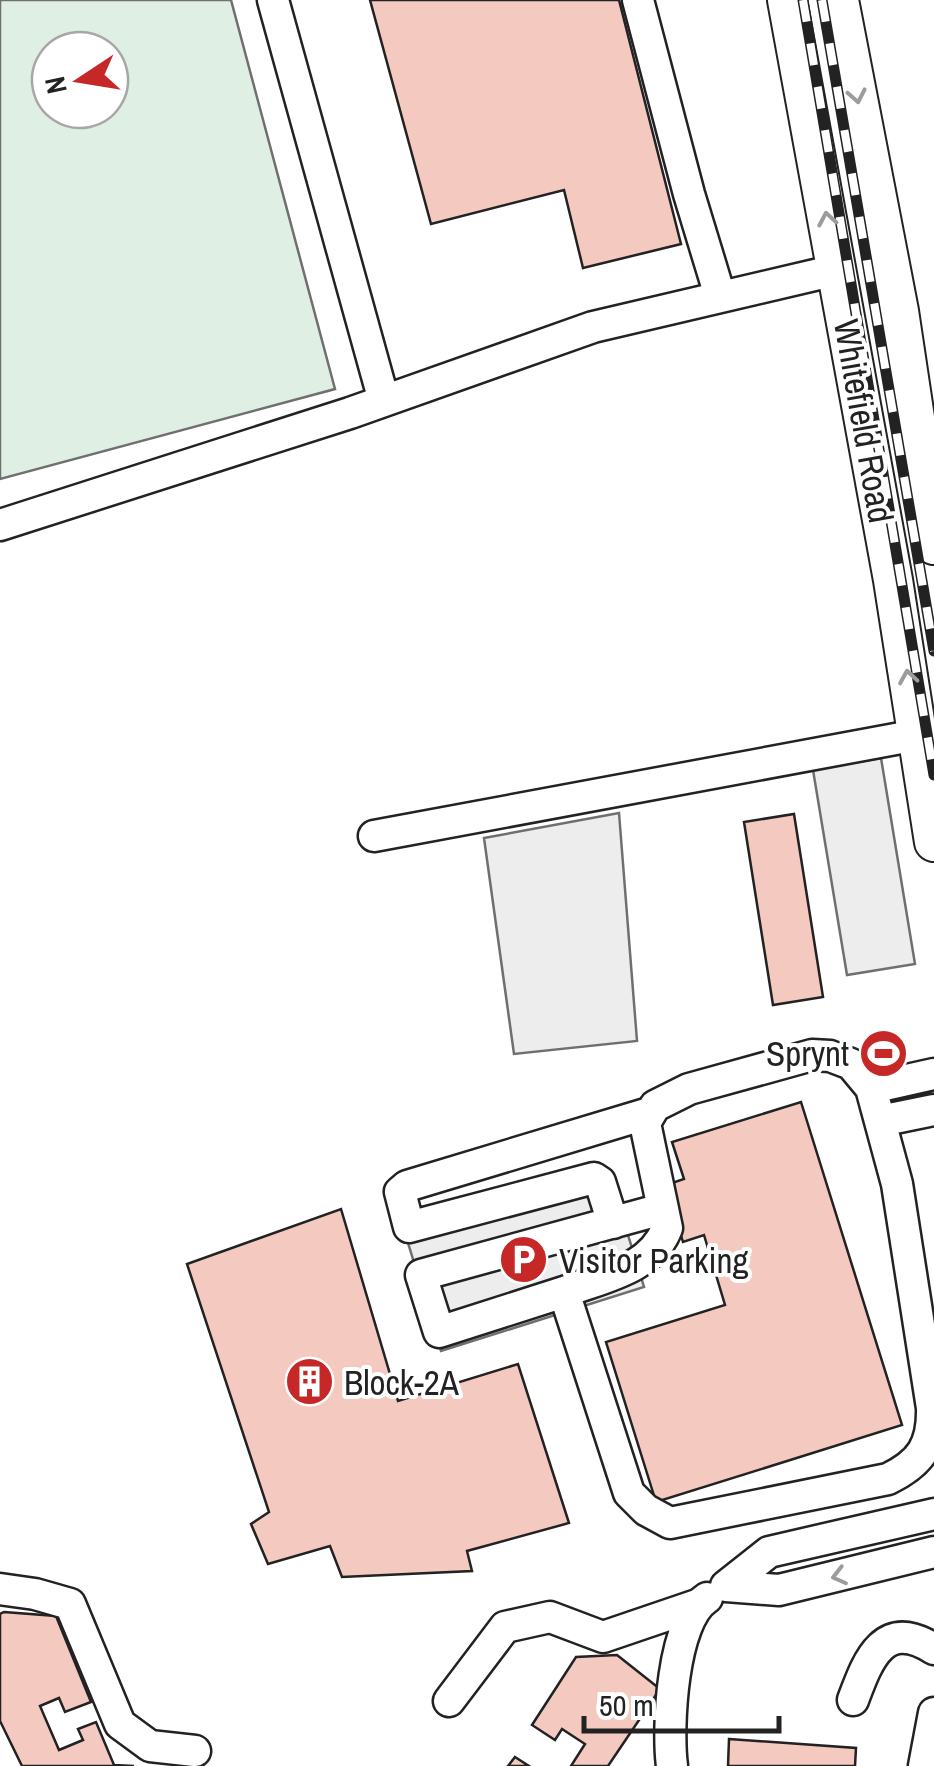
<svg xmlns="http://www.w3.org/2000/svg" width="934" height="1766" font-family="'Archivo Narrow',sans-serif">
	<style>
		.green { fill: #e0efe3; stroke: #6f6f6f; stroke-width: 2.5; fill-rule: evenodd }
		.parking { fill: #ededed; stroke: #6f6f6f; stroke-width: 2.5 }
		.building { fill: #f3c9c0; stroke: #222; stroke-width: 2.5 }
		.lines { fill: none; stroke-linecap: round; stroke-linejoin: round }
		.minor-casing { stroke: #222; stroke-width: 35 }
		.major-casing { stroke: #222; stroke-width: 42 }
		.minor { stroke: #fff; stroke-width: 30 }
		.major { stroke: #fff; stroke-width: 38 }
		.rail-casing { stroke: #222; stroke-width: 11 }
		.rail { stroke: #fff; stroke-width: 8; stroke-dasharray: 22; stroke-linecap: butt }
		.oneway { stroke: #9c9c9c }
		.labels { text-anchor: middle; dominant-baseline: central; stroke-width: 8; stroke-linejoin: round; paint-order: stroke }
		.street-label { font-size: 35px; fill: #222; stroke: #fff }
		.poi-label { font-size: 35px; fill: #222; stroke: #fff; text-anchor: start }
	</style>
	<rect width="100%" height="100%" fill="#fff"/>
	<!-- green -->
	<path class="green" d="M0,0H231L335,389L0,479ZM50,50H110V110H50Z"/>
	<!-- parking -->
	<path class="parking" d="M881,758L915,964L847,975L813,770Z
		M619,813L637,1041L514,1054L484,838Z
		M608,1170L644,1287L441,1351L405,1233Z"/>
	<!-- building -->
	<path class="building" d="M370,0H619L681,244L583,268L564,190L431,224Z
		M794,814L823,997L773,1005L744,822Z
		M801,1102L902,1425L656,1502L606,1342L725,1305L704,1235L683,1242L666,1185L684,1179L672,1142Z
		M341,1209L398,1401L518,1364L569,1523L467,1551L472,1571L342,1577L330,1546L268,1564L251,1524L269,1512L187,1264Z
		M4,1612L56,1616L91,1702L65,1712L59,1698L40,1706L59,1750L83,1740L78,1729L96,1722L114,1765L134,1766H22L0,1721V1614Z
		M617,1655L660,1689L608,1766H571L585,1744L562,1729L555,1740L532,1725L576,1657Z
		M729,1739L856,1748L855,1766H728Z
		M515,1757L529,1766H508Z"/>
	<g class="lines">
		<defs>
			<path id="minor" d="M273,0L384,401
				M638,0L689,194L720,296
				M0,525L350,413L593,327L836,270
				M374,836L917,735
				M812,1055L830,1056L851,1064L871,1088L897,1184L932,1408C933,1445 921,1463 888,1479L670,1523L646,1510L629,1493L564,1292C603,1277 651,1270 667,1228L645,1123L655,1106L689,1089Z
				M871,1088L934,1074
				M880,1121L934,1110
				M613,1223L600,1182L594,1178L409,1227L400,1192L407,1186L649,1113
				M564,1292L439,1332L421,1275L662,1209
				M934,1514L769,1552L726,1586L779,1590L934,1552
				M0,1589L35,1594L70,1604L120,1724L150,1746L195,1751
				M853,1700C868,1660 883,1617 934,1649
				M449,1701L505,1627L550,1617L603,1637L697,1605
				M672,1766C667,1728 672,1620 707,1598
				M924,1766L934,1713"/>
			<path id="major" d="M787,0L893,580L934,842
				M839,0L899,311L934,545"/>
		</defs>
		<!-- minor casing -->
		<use href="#minor" class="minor-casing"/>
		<!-- major casing -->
		<use href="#major" class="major-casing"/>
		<!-- minor -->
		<use href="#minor" class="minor"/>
		<!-- major -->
		<use href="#major" class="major"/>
		<defs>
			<path id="rail" d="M803,0L934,775
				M822,0L934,651"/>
		</defs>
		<!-- rail casing -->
		<use href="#rail" class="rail-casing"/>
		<!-- rail -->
		<use href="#rail" class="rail"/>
	</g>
	<!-- one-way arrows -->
	<defs><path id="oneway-chevron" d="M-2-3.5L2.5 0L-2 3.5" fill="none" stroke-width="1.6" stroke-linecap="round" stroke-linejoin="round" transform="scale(2.5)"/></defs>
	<g class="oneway">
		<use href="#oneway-chevron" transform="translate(857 96) rotate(79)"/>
		<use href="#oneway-chevron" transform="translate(827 219) rotate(-100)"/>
		<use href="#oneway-chevron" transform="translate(908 677) rotate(-99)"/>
		<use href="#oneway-chevron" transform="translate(839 1576) rotate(166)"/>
	</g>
	<!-- icons -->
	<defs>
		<symbol id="stadium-disc" viewBox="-11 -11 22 22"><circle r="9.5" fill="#c62828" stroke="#fff"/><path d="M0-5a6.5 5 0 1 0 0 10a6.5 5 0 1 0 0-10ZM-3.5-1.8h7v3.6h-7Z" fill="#fff"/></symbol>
		<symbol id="parking-disc" viewBox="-11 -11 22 22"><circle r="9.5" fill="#c62828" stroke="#fff"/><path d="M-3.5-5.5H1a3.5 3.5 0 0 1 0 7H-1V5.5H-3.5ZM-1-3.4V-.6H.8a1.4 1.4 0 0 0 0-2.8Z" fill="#fff"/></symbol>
		<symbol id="building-disc" viewBox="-11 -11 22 22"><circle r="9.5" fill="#c62828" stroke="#fff"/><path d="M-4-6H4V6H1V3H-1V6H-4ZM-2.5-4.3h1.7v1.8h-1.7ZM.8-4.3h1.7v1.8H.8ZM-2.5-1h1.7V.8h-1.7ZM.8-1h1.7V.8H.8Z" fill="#fff"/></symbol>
	</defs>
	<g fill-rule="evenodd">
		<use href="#stadium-disc" x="856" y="1026" width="55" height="55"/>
		<use href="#parking-disc" x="496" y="1232" width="55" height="55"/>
		<use href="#building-disc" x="282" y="1354" width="55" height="55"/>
	</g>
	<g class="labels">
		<!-- street labels -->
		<g class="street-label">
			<text transform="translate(864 421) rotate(80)">Whitefield Road</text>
		</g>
		<!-- poi labels -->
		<g class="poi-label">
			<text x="849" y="1053" text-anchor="end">Sprynt</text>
			<text x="559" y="1260">Visitor Parking</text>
			<text x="344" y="1382">Block-2A</text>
		</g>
	</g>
	<!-- north arrow -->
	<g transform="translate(80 80) rotate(258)"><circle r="48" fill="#ffffff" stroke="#a7a7a7" stroke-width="2.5"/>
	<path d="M0-8L18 38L0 25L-18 38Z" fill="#c62828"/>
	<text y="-15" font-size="28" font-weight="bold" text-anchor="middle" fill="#222222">N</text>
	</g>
	<!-- scale -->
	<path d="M584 1716v15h195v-15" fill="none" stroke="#222222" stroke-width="5"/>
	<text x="599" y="1716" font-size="30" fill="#222222" stroke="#ffffff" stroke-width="8" paint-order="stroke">50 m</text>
</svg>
